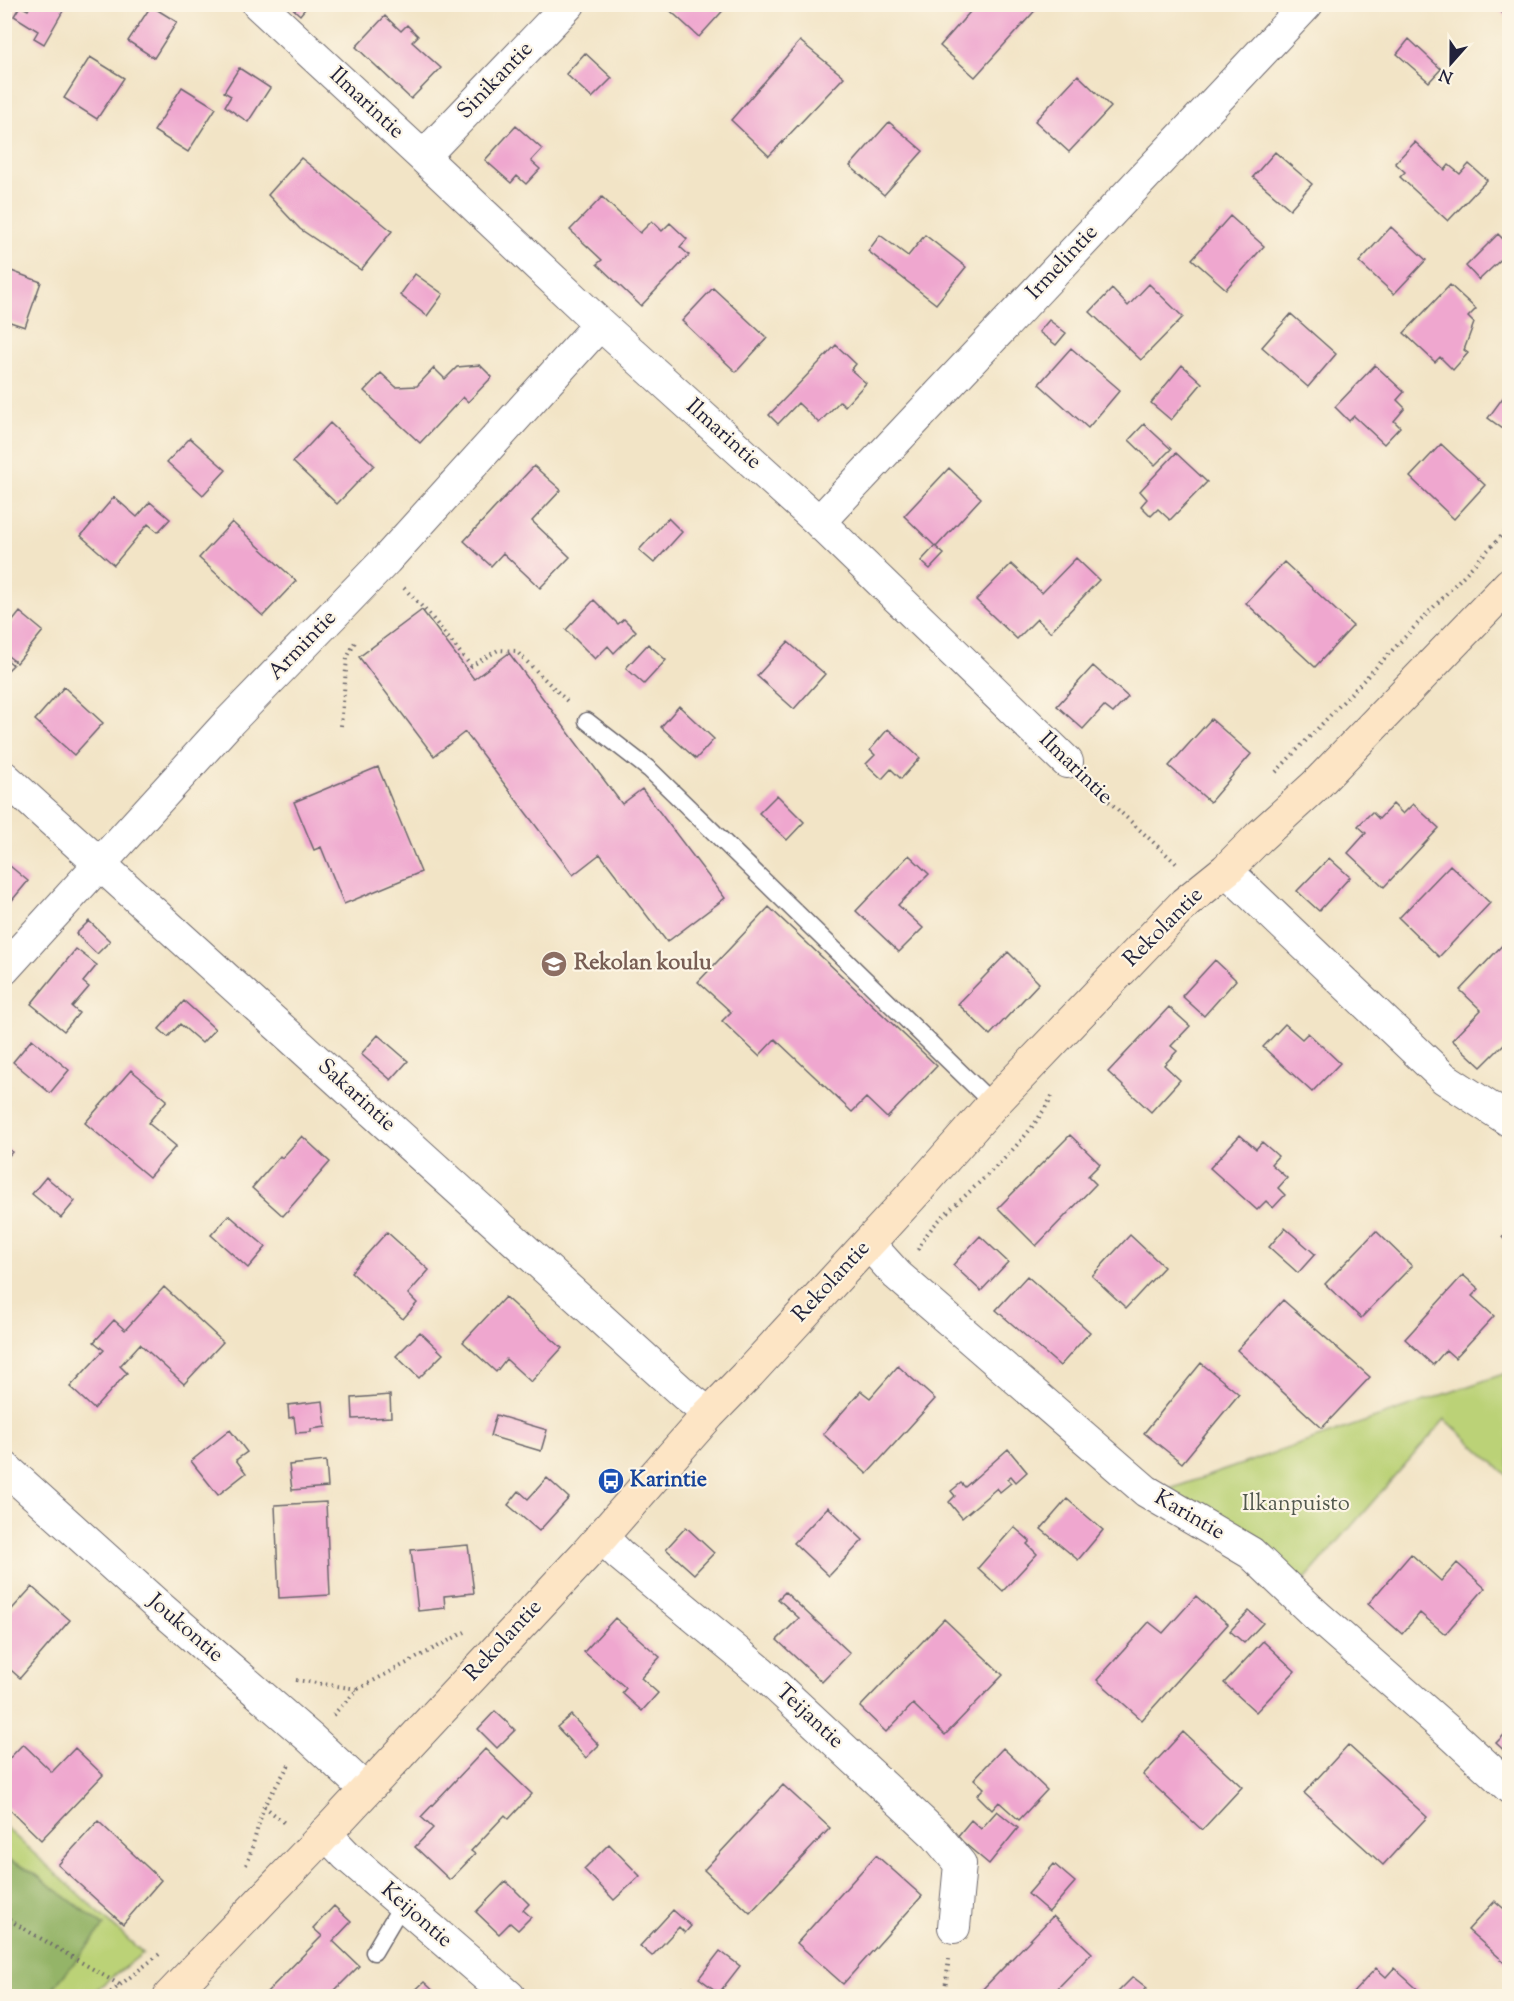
<svg xmlns="http://www.w3.org/2000/svg" width="1514" height="2001" font-family="'Sorts Mill Goudy',serif">
	<style>
		.green { fill: #bbd277; stroke: #6e7a59; stroke-width: 1.5 }
		.forest { fill: #94b468; stroke: #5b6b52; stroke-width: 1.5 }
		.building { fill: #efa7cf }
		.lines { fill: none; stroke-linecap: round; stroke-linejoin: round }
		.service-casing { stroke: #6b666c; stroke-width: 19 }
		.minor-casing { stroke: #6b666c; stroke-width: 34 }
		.secondary-casing { stroke: #6b666c; stroke-width: 35 }
		.path { stroke: #6b666c; stroke-width: 4; stroke-dasharray: 1.5 4.5; stroke-linecap: butt }
		.service { stroke: #fff; stroke-width: 16 }
		.minor { stroke: #fff; stroke-width: 32 }
		.secondary { stroke: #fde5c5; stroke-width: 33 }
		.labels { text-anchor: middle; dominant-baseline: central; stroke-width: 4.5; stroke-linejoin: round; paint-order: stroke }
		.street-label { font-size: 22px; fill: #22223b; stroke: #fcf5e5 }
		.education-label { font-size: 22px; font-weight: bold; fill: #785e54; stroke: #fcf5e5; text-anchor: start }
		.transit-label { font-size: 22px; font-weight: bold; fill: #164399; stroke: #fcf5e5; text-anchor: start }
		.park-label { font-size: 22px; fill: #50574d; stroke: #fcf5e5 }
	</style>
	<rect width="100%" height="100%" fill="#fcf5e5"/>
	<filter id="ink" filterUnits="userSpaceOnUse"><feTurbulence type="fractalNoise" baseFrequency=".0167" numOctaves="2"/><feDisplacementMap in="SourceGraphic" scale="12" xChannelSelector="R" yChannelSelector="G"/><feConvolveMatrix kernelMatrix="1 2 1 2 8 2 1 2 1" color-interpolation-filters="sRGB"/></filter>
	<filter id="wash" filterUnits="userSpaceOnUse"><feTurbulence type="fractalNoise" baseFrequency=".008" numOctaves="4" result="noise"/><feDisplacementMap in="SourceGraphic" scale="24" xChannelSelector="R" yChannelSelector="G"/><feGaussianBlur stdDeviation="1.35" result="paint"/><feColorMatrix in="noise" values="0 0 0 0 0 0 0 0 0 0 0 0 0 0 0 0 0 1.4 0 .05"/><feComposite in="paint" operator="in"/></filter>
	<g filter="url(#wash)">
		<rect width="100%" height="100%" fill="#f2e4c6"/>
		<!-- green -->
		<path class="green" d="M1509,1372V1477L1445,1419L1300,1585L1164,1491Z
			M4,1826L143,1953L88,1996H5Z"/>
		<!-- forest -->
		<path class="forest" d="M4,1858L31,1871L104,1926L47,1996H5Z"/>
		<g id="blocks">
			<!-- building -->
			<path class="building" d="M31,4H67L44,44L34,38L38,31L14,16L20,6L28,10Z
				M288,4H309L300,15Z
				M663,4H729L699,37Z
				M977,4H1041L975,77L940,46Z
				M1493,4H1510V20Z
				M151,6L177,22L154,58L128,41Z
				M385,16L401,31L407,25L418,36L412,42L441,68L411,99L356,47Z
				M1409,39L1441,69L1429,82L1397,54Z
				M800,41L844,77L769,156L731,120Z
				M585,53L612,78L592,98L566,74Z
				M90,57L124,78L97,119L64,98Z
				M239,68L270,88L248,122L225,106L231,96L224,92Z
				M1078,75L1111,107L1069,152L1035,121Z
				M182,87L216,108L188,152L154,131Z
				M889,122L923,151L884,195L850,166Z
				M516,126L542,149L531,161L540,169L526,184L517,176L511,183L485,160Z
				M1415,142L1445,170L1449,165L1460,174L1469,164L1487,180L1448,221L1400,177L1405,172L1395,163Z
				M1275,152L1312,184L1290,209L1253,177Z
				M301,158L392,231L361,270L300,229L268,195Z
				M602,197L640,233L652,221L662,231L670,223L687,239L680,247L689,255L641,306L597,264L602,260L570,230Z
				M1230,216L1264,246L1226,289L1192,259Z
				M1391,227L1426,260L1394,294L1359,262Z
				M1498,234L1510,246V251L1479,280L1466,266Z
				M880,235L908,256L925,235L966,267L936,304L868,251Z
				M6,269L41,282L25,327L4,320Z
				M415,274L443,294L427,316L400,295Z
				M1149,284L1183,317L1141,360L1090,312L1112,289L1128,306Z
				M1450,285L1476,309L1468,317L1474,323L1464,350L1468,353L1453,370L1440,357L1435,362L1404,333Z
				M713,288L767,338L736,372L682,321Z
				M1291,314L1336,354L1308,387L1262,347Z
				M1049,320L1066,333L1056,345L1039,332Z
				M836,345L856,364L851,370L866,383L845,406L840,401L819,423L798,403L778,424L769,415Z
				M1071,348L1120,390L1088,428L1039,384Z
				M480,365L492,377L468,402L463,397L420,443L364,391L381,373L396,387L417,386L434,368L445,379L457,367Z
				M1182,365L1202,383L1171,420L1151,403Z
				M1375,365L1404,392L1397,400L1405,408L1394,421L1400,427L1384,444L1354,416L1349,421L1335,407Z
				M1510,388V434L1488,418Z
				M330,423L374,465L337,504L293,462Z
				M1144,424L1171,449L1155,465L1129,440Z
				M190,438L226,470L203,495L167,462Z
				M1441,444L1485,485L1454,519L1410,477Z
				M1176,453L1207,482L1170,520L1158,509L1151,516L1141,506L1147,499L1140,491Z
				M534,466L561,490L532,521L570,557L540,588L503,553L491,566L464,541Z
				M949,468L981,498L936,547L944,554L930,569L921,561L935,546L936,547L904,516Z
				M114,497L137,517L150,502L170,519L158,532L148,524L114,565L81,536Z
				M668,518L682,532L654,563L639,550Z
				M232,522L296,581L263,616L199,558Z
				M1076,558L1099,580L1050,632L1037,619L1017,639L976,600L1011,564L1042,593Z
				M1284,562L1353,626L1315,667L1246,603Z
				M594,600L618,624L624,619L636,631L614,653L608,646L595,659L566,630Z
				M422,610L474,679L509,653L622,804L642,789L725,898L667,942L600,854L573,875L465,732L434,756L359,657Z
				M20,612L43,631L17,663L4,653V632Z
				M788,642L825,674L794,709L757,676Z
				M648,644L666,660L644,684L626,668Z
				M4,657L13,665L4,674Z
				M1093,666L1128,697L1113,713L1104,706L1083,729L1057,706Z
				M64,687L103,723L74,755L35,720Z
				M679,706L714,739L696,759L661,727Z
				M1211,719L1251,754L1210,802L1169,766Z
				M888,729L920,758L901,779L891,769L882,779L866,764L875,755L870,750Z
				M378,767L421,872L344,904L321,847L314,850L294,802Z
				M777,795L804,822L787,840L759,813Z
				M1393,804L1403,814L1413,804L1439,828L1384,887L1348,853L1366,833L1358,826L1372,812L1379,819Z
				M909,855L929,874L898,905L923,928L899,952L856,911Z
				M1329,858L1350,877L1319,911L1297,891Z
				M4,861L28,881L4,910Z
				M1450,865L1490,903L1439,957L1399,918Z
				M769,907L937,1066L887,1118L866,1098L852,1112L775,1039L759,1056L722,1021L731,1012L698,982Z
				M89,921L110,941L97,954L76,934Z
				M1510,937V1038L1481,1067L1452,1040L1481,1010L1460,990Z
				M76,949L97,965L83,982L89,987L72,1007L79,1013L64,1031L31,1004Z
				M1008,952L1039,983L990,1035L958,1004Z
				M1215,960L1236,980L1204,1016L1182,996Z
				M184,1001L215,1029L202,1043L180,1024L168,1037L159,1029Z
				M1169,1007L1190,1026L1171,1046L1177,1051L1164,1065L1180,1080L1151,1112L1108,1072Z
				M1285,1024L1302,1039L1308,1033L1340,1063L1312,1092L1263,1047Z
				M378,1035L408,1061L391,1080L361,1054Z
				M32,1039L69,1070L50,1093L13,1062Z
				M131,1070L167,1100L148,1123L176,1146L149,1177L85,1123Z
				M1070,1135L1100,1164L1088,1176L1096,1184L1036,1246L998,1208Z
				M1240,1135L1256,1149L1262,1142L1278,1156L1271,1164L1287,1178L1278,1188L1285,1195L1273,1208L1266,1201L1257,1210L1210,1168Z
				M302,1136L330,1162L283,1216L252,1188L280,1156L282,1158Z
				M4,1145L12,1152L4,1161Z
				M46,1177L75,1201L61,1218L32,1194Z
				M229,1215L266,1247L248,1268L211,1235Z
				M1285,1228L1315,1254L1298,1273L1269,1247Z
				M1510,1230V1245L1502,1237Z
				M1376,1231L1412,1266L1361,1318L1325,1284Z
				M387,1232L429,1270L408,1294L417,1303L403,1319L351,1272Z
				M1130,1235L1164,1267L1126,1308L1092,1276Z
				M980,1236L1008,1262L981,1291L953,1265Z
				M1463,1275L1479,1289L1472,1296L1494,1316L1455,1358L1446,1350L1433,1365L1405,1339Z
				M1027,1276L1090,1332L1060,1366L996,1310Z
				M164,1287L223,1342L184,1384L140,1344L120,1366L127,1373L94,1409L70,1387L104,1350L94,1342L114,1320L125,1330Z
				M505,1297L562,1348L531,1382L506,1359L496,1372L463,1342Z
				M1283,1300L1370,1377L1322,1428L1237,1350Z
				M420,1332L443,1354L419,1378L396,1356Z
				M1201,1363L1239,1394L1182,1463L1144,1433Z
				M898,1366L935,1399L867,1474L823,1434L861,1391L870,1398Z
				M390,1395L391,1417L353,1419L352,1398Z
				M323,1401L326,1427L311,1429V1432L296,1433L294,1417L289,1418L288,1405Z
				M496,1415L547,1430L541,1451L490,1436Z
				M230,1430L247,1452L236,1460L246,1473L218,1495L191,1461Z
				M1008,1449L1027,1472L1016,1482L1011,1476L1007,1479L1011,1483L1000,1492L997,1488L962,1518L949,1502L955,1496L951,1491L961,1483L965,1487Z
				M326,1461L328,1487L292,1490L289,1465Z
				M547,1478L569,1498L539,1531L508,1505L519,1491L528,1499Z
				M1067,1499L1103,1530L1078,1560L1041,1529Z
				M326,1502L330,1595L279,1598L275,1505Z
				M828,1507L863,1540L829,1576L794,1543Z
				M686,1527L714,1553L694,1574L666,1549Z
				M1014,1527L1030,1541L1027,1544L1037,1554L1003,1591L978,1568Z
				M468,1545L474,1593L444,1596L445,1608L418,1611L411,1550Z
				M1411,1554L1441,1581L1457,1563L1485,1588L1445,1634L1420,1613L1402,1634L1368,1604Z
				M32,1587L70,1620L20,1678L4,1664V1618Z
				M785,1592L850,1653L822,1682L777,1640L799,1618L778,1599Z
				M1196,1596L1228,1624L1142,1720L1097,1680L1149,1622L1163,1633Z
				M1249,1611L1263,1623L1244,1643L1230,1631Z
				M615,1618L660,1657L641,1678L658,1693L642,1711L622,1693L626,1688L584,1652Z
				M944,1619L1003,1675L945,1735L913,1704L886,1732L860,1707Z
				M1263,1641L1295,1671L1256,1712L1224,1683Z
				M495,1711L515,1730L497,1748L478,1729Z
				M571,1715L599,1745L586,1758L557,1727Z
				M1510,1729V1756L1496,1743Z
				M1183,1732L1242,1787L1202,1830L1143,1775Z
				M23,1744L52,1772L75,1748L103,1775L41,1840L4,1804V1764Z
				M1348,1745L1427,1817L1383,1865L1304,1793Z
				M1003,1748L1047,1790L1019,1820L999,1802L992,1810L977,1795L984,1788L974,1779Z
				M485,1749L532,1794L509,1819L505,1815L471,1851L475,1854L450,1880L415,1847L433,1828L421,1817Z
				M783,1785L830,1828L750,1913L704,1870Z
				M997,1811L1018,1828L989,1864L957,1837L971,1820L981,1829Z
				M98,1821L161,1880L123,1924L58,1865Z
				M609,1844L640,1876L614,1900L584,1869Z
				M876,1855L922,1896L843,1984L797,1943Z
				M1054,1864L1075,1882L1049,1912L1028,1894Z
				M506,1881L529,1904L523,1910L531,1917L518,1930L510,1923L499,1934L476,1912Z
				M1495,1901L1510,1914V1967L1468,1930Z
				M334,1906L351,1922L333,1941L359,1966L329,1996H263L322,1936L313,1928Z
				M673,1910L691,1926L685,1933L679,1927L652,1956L640,1946Z
				M1053,1916L1092,1953L1050,1996H983L979,1993Z
				M720,1951L740,1966L719,1993L699,1978Z
				M1376,1968L1386,1977L1394,1968L1425,1996H1350Z
				M1133,1977L1147,1988L1139,1996H1114Z
				M424,1982L439,1996H409Z
				M682,1987L693,1996H674Z"/>
		</g>
	</g>
	<g filter="url(#ink)">
		<use href="#blocks" fill-opacity="0" stroke="#6b666c" stroke-width="1.5"/>
		<g class="lines">
			<defs>
				<path id="service" d="M587,721L650,770L993,1104
					M374,1952L403,1903"/>
				<path id="minor" d="M258,4L423,157L600,324L819,522L1067,762
					M423,157L569,4
					M819,522L1307,4
					M4,777L684,1394L709,1414
					M1226,870L1444,1078L1510,1121
					M4,969L229,722L386,560L600,324
					M868,1243L897,1275L1146,1491L1251,1553L1316,1615L1447,1730L1510,1788
					M4,1467L156,1604L310,1738L366,1790
					M601,1536L620,1555L760,1671L936,1835L960,1864L954,1927
					M325,1833L347,1856L509,1996"/>
				<path id="secondary" d="M170,1996L313,1847L588,1552L709,1414L749,1373L918,1189L993,1104L1185,903L1226,870L1259,837L1315,786L1510,584"/>
			</defs>
			<!-- service casing -->
			<use href="#service" class="service-casing"/>
			<!-- minor casing -->
			<use href="#minor" class="minor-casing"/>
			<!-- secondary casing -->
			<use href="#secondary" class="secondary-casing"/>
			<!-- path -->
			<path class="path" d="M404,588L429,614L471,666L498,650L516,651L569,703
				M341,726L347,658L355,642
				M1276,772L1510,527
				M1091,785L1178,865
				M918,1250C927,1228 948,1212 966,1195C999,1164 1032,1135 1053,1094
				M296,1680L357,1689
				M333,1715L358,1689L465,1632
				M264,1806L287,1825
				M246,1865L249,1858L264,1806L290,1763
				M4,1917L120,1985
				M106,1996L162,1952
				M944,1996L949,1959"/>
			<!-- service -->
			<use href="#service" class="service"/>
			<!-- minor -->
			<use href="#minor" class="minor"/>
			<!-- secondary -->
			<use href="#secondary" class="secondary"/>
		</g>
	</g>
	<!-- icons -->
	<defs>
		<symbol id="school-disc" viewBox="-11 -11 22 22"><circle r="9.5" fill="#8d6e63" stroke="#fcf5e5"/><path d="M0-5L7-2L0 1L-7-2ZM-4 1L0 2.5L4 1V4Q0 6-4 4Z" fill="#fff"/></symbol>
		<symbol id="bus-disc" viewBox="-11 -11 22 22"><circle r="9.5" fill="#1a4fb4" stroke="#fcf5e5"/><path d="M-5-6H5V4H4V6H2V4H-2V6H-4V4H-5ZM-3.5-4V0h7V-4ZM-3.5 1.2v1.5H-2V1.2ZM2 1.2v1.5H3.5V1.2Z" fill="#fff"/></symbol>
	</defs>
	<g fill-rule="evenodd">
		<use href="#school-disc" x="539" y="949" width="30" height="30"/>
		<use href="#bus-disc" x="596" y="1466" width="30" height="30"/>
	</g>
	<g class="labels">
		<!-- street labels -->
		<g class="street-label">
			<text transform="translate(496 81) rotate(-46)">Sinikantie</text>
			<text transform="translate(366 104) rotate(43)">Ilmarintie</text>
			<text transform="translate(1063 263) rotate(-47)">Irmelintie</text>
			<text transform="translate(723 435) rotate(42)">Ilmarintie</text>
			<text transform="translate(303 646) rotate(-46)">Armintie</text>
			<text transform="translate(1075 769) rotate(44)">Ilmarintie</text>
			<text transform="translate(1164 928) rotate(-45)">Rekolantie</text>
			<text transform="translate(356 1096) rotate(42)">Sakarintie</text>
			<text transform="translate(832 1282) rotate(-47)">Rekolantie</text>
			<text transform="translate(1189 1516) rotate(30)">Karintie</text>
			<text transform="translate(185 1629) rotate(41)">Joukontie</text>
			<text transform="translate(504 1641) rotate(-47)">Rekolantie</text>
			<text transform="translate(809 1717) rotate(43)">Teijantie</text>
			<text transform="translate(416 1916) rotate(41)">Keijontie</text>
		</g>
		<!-- education labels -->
		<g class="education-label">
			<text x="574" y="964">Rekolan koulu</text>
		</g>
		<!-- transit labels -->
		<g class="transit-label">
			<text x="630" y="1481">Karintie</text>
		</g>
		<!-- park labels -->
		<g class="park-label">
			<text x="1296" y="1505">Ilkanpuisto</text>
		</g>
	</g>
	<!-- margin -->
	<rect width="1514" height="2001" fill="none" stroke="#fcf5e5" stroke-width="24"/>
	<!-- north arrow -->
	<g transform="translate(1451 63) rotate(201)" stroke="#fcf5e5" stroke-width="4.5" paint-order="stroke">
	<path d="M0-4.5L10 22L0 15L-10 22Z" fill="#22223b"/>
	<text y="-9" font-size="16" font-weight="bold" text-anchor="middle" fill="#22223b">N</text>
	</g>
</svg>
